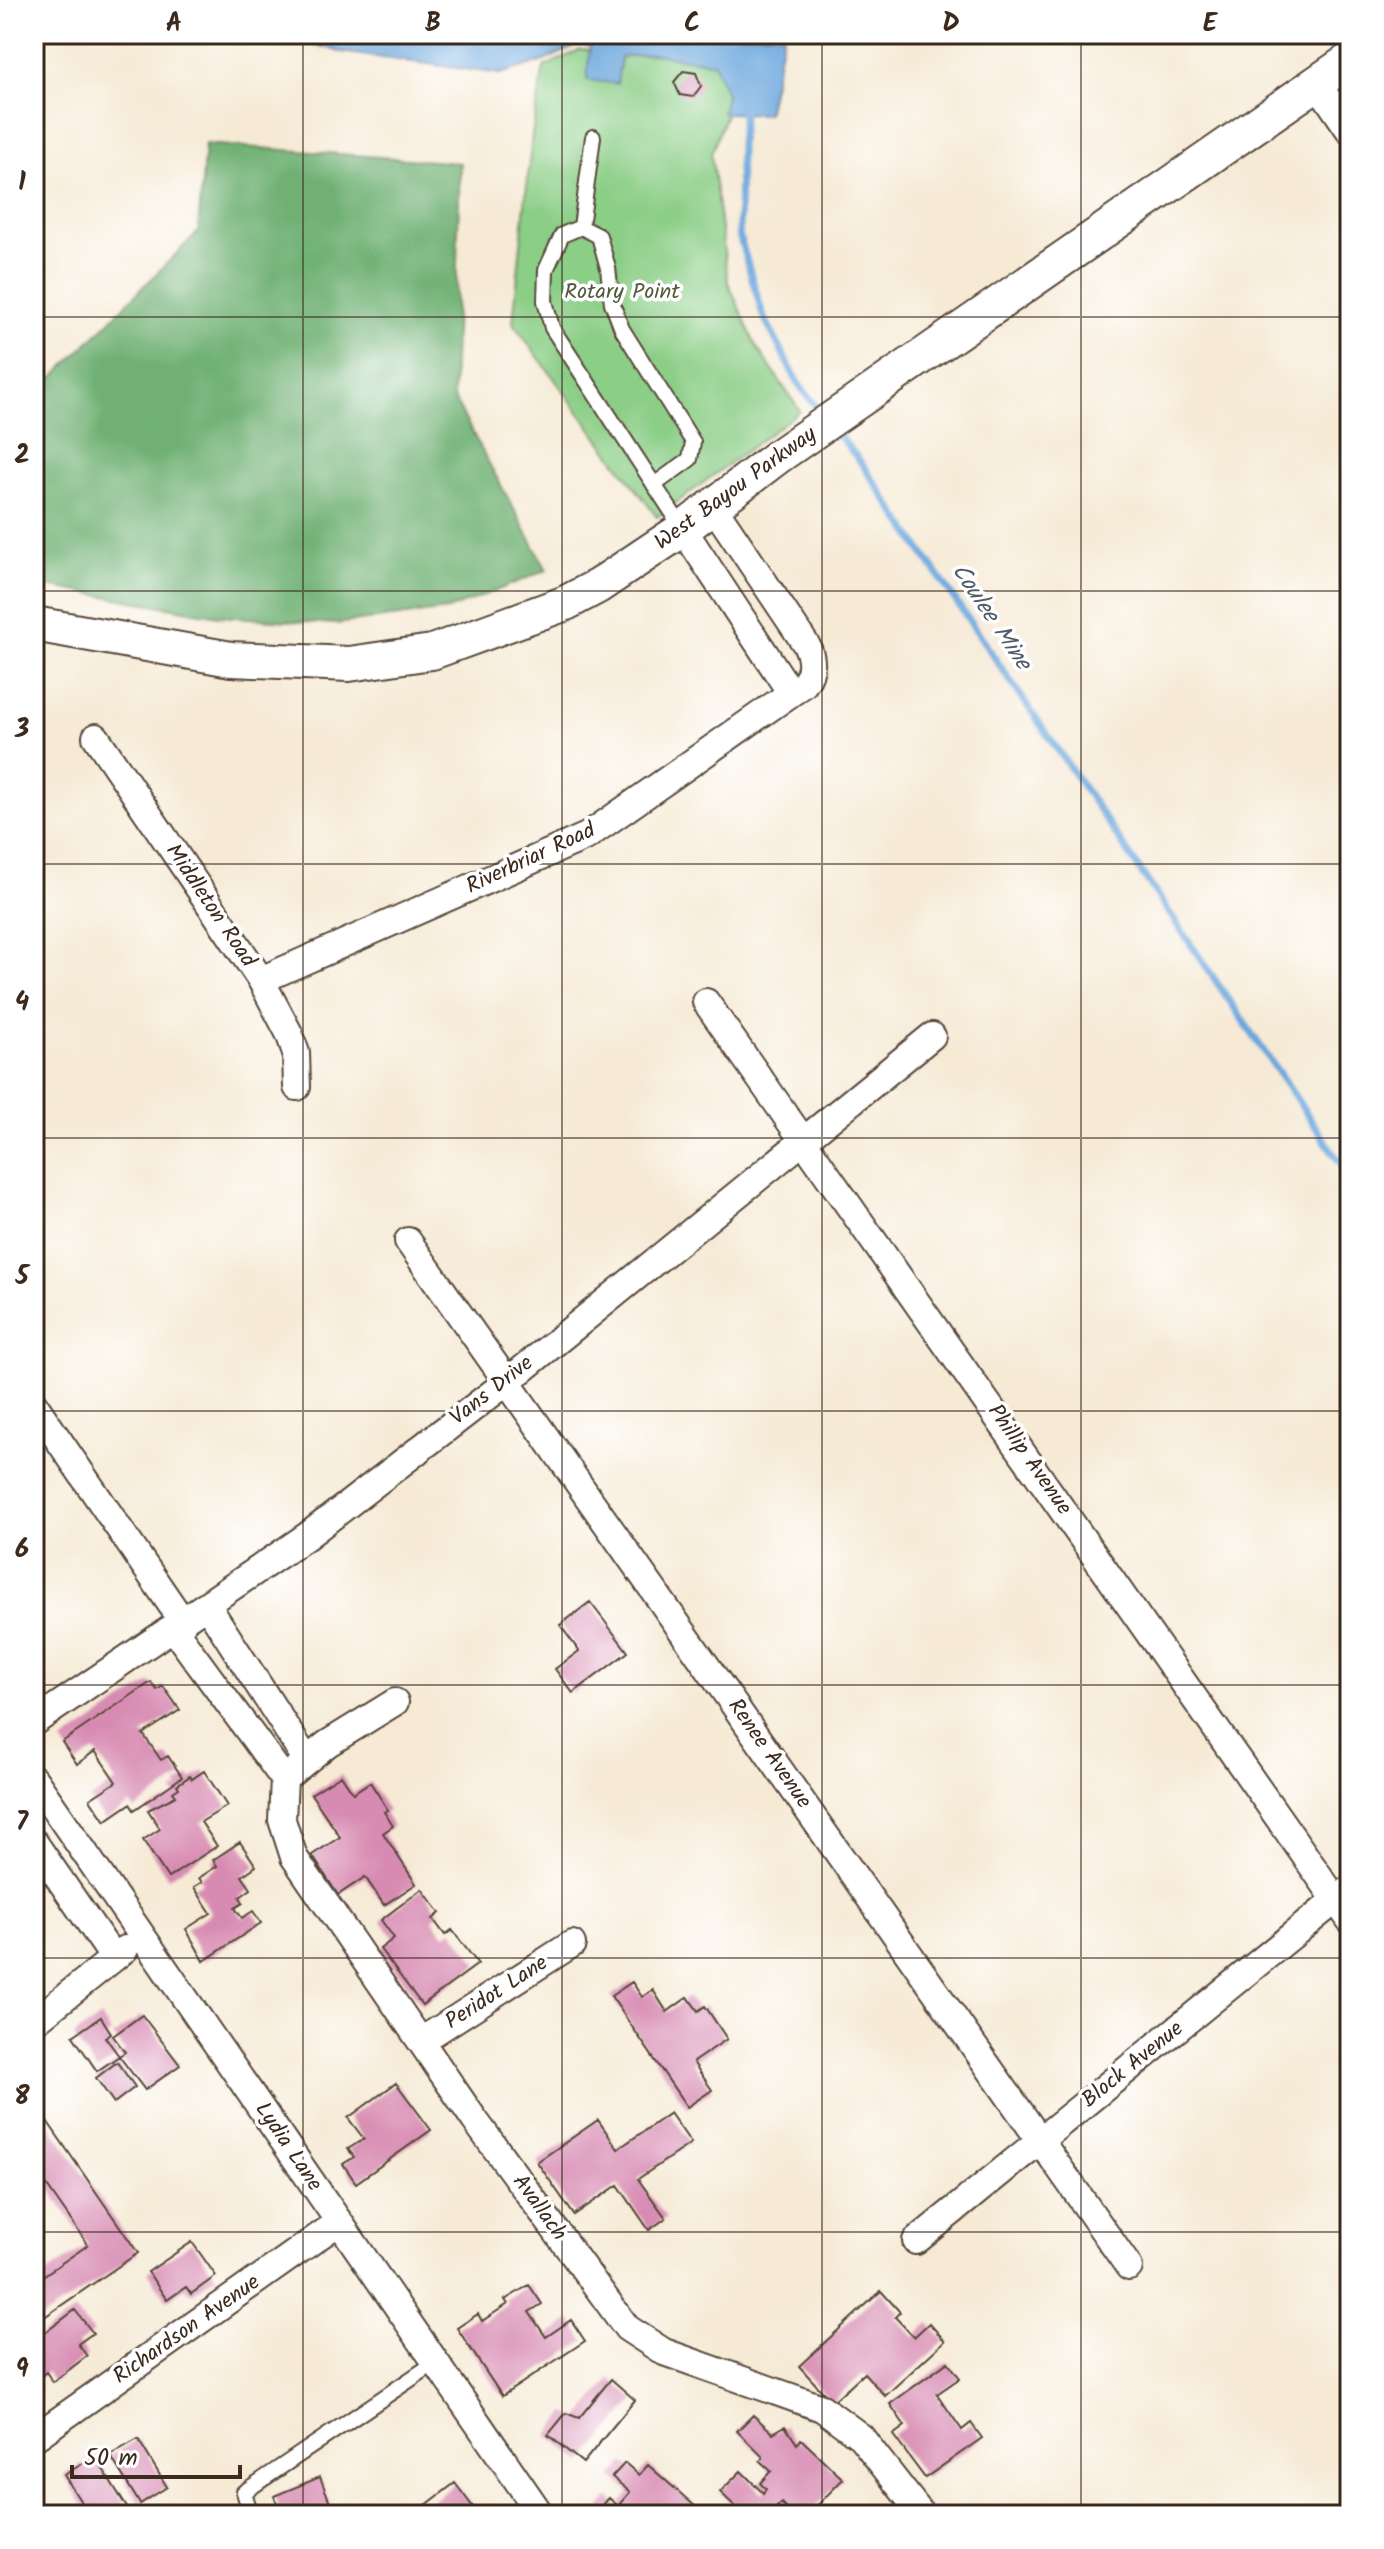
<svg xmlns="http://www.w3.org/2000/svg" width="1384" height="2549" font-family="Kalam,sans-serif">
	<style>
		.green { fill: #8bce86; stroke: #637c52; stroke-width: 2 }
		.forest { fill: #70b173; stroke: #566e48; stroke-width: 2 }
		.water { fill: #6ca7dd; stroke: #54687e; stroke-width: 2 }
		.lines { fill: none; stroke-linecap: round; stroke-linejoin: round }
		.stream { stroke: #6ca7dd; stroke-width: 7 }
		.building { fill: #d88bb2 }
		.service-casing { stroke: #574739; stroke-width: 18 }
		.minor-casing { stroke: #574739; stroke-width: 30 }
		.tertiary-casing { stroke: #574739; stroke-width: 38 }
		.service { stroke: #fff; stroke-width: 14 }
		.minor { stroke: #fff; stroke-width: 26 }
		.tertiary { stroke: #fff; stroke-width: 34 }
		.grid { fill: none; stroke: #3b2a1e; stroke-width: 2; stroke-opacity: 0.55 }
		.labels { text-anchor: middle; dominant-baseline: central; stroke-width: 7; stroke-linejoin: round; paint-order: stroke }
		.park-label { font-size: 22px; fill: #535b3d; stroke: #fff }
		.street-label { font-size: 22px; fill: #3b2a1e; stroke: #fff }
		.water-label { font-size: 24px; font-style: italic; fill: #4f5c6a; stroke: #fff }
		.neatline { fill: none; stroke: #3b2a1e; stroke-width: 3 }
		.grid-label { font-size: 26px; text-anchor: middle; font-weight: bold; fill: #3b2a1e }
	</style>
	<rect width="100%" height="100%" fill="#fff"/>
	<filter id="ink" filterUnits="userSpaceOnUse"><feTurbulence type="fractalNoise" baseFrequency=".0125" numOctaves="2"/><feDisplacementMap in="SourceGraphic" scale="16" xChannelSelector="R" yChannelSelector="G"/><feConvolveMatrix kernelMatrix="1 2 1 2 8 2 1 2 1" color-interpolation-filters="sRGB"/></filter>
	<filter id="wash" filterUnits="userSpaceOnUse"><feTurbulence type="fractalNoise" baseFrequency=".006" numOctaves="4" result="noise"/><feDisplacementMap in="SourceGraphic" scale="32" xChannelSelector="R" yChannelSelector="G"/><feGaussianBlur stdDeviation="1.8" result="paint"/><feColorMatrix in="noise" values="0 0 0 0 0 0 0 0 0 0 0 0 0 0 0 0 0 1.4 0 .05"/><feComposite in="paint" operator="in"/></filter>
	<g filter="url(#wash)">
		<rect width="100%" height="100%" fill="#f6ead5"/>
		<!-- green -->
		<path class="green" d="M580,50L721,56L734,93L711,154L728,282L756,346L800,411L657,517L513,323L532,135L544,67Z"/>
		<!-- forest -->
		<path class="forest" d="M205,144L460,163L453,397L547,570L448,610L335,624L219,616L34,584V397L198,232Z"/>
		<!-- water -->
		<path class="water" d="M279,34H784L767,114L722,113L726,94L714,63L653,54L621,57L617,84L587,80L590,46L578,45L544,61L500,74L340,52Z"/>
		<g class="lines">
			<!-- stream -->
			<path class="stream" d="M744,104L740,144L739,235L763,315L798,383L823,415
				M833,428L860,461L1350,1177"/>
		</g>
		<g id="blocks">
			<!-- building -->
			<path class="building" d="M683,71L696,73L701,86L693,97L680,95L674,82Z
				M590,1602L628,1652L573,1693L555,1669L579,1651L560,1625Z
				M151,1682L157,1690L163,1686L180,1710L143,1734L161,1760L168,1756L182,1777L134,1810L130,1804L105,1821L90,1799L116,1782L95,1751L77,1764L62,1742Z
				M204,1771L227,1806L201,1822L217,1846L168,1878L143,1840L160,1829L148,1810L176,1796L173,1792L179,1788L177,1785L190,1776L192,1779Z
				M341,1775L353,1793L370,1782L388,1810L384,1812L393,1826L383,1833L416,1884L384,1905L365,1877L338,1895L312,1855L340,1837L311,1794Z
				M240,1842L256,1866L242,1876L251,1889L240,1897L243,1903L235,1908L242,1918L253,1911L261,1923L204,1961L186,1929L211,1913L194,1887L202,1882L199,1878L217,1866L213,1860Z
				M422,1889L440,1913L433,1919L445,1935L452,1930L478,1964L422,2005L380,1949L394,1938L381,1920Z
				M632,1982L642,1997L653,1990L667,2012L688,1997L698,2011L705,2006L727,2039L693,2062L712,2090L687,2107L611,1996Z
				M142,2015L180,2065L145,2090L119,2056L125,2052L113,2036Z
				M101,2017L111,2033L105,2037L119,2056L97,2071L73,2036Z
				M117,2062L135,2087L114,2103L96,2078Z
				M396,2083L431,2130L356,2183L343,2164L354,2157L348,2149L364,2139L348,2118Z
				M34,2102L138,2253L34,2324V2282L88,2245L34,2167Z
				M670,2113L691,2143L638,2179L666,2218L649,2230L618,2185L574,2215L537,2162L598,2120L618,2149Z
				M192,2242L216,2276L191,2294L186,2287L167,2300L148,2272Z
				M529,2285L542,2304L529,2312L546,2337L571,2320L585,2341L502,2396L457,2328L478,2314L482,2321L508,2304L505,2300Z
				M881,2291L900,2312L895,2317L914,2337L929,2323L945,2341L885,2396L864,2373L832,2402L799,2366Z
				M75,2310L93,2333L78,2344L87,2356L53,2382L46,2372L34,2382V2341Z
				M948,2362L960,2378L937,2394L962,2430L971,2423L982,2438L925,2478L893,2435L905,2426L890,2404Z
				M611,2379L635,2400L583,2463L548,2435L566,2413L579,2418Z
				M753,2415L773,2433L785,2426L797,2444L801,2439L843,2479L808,2515H793L781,2503L769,2515H744L720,2492L741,2471L763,2493L766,2489L760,2483L771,2471L760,2461L763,2457L737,2431Z
				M138,2439L167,2487L140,2504L110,2455Z
				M95,2456L129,2511L123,2515H89L64,2475Z
				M625,2463L639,2475L648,2465L696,2507L689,2515H594L609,2498L618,2506L630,2492L612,2477Z
				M320,2477L335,2515H281L274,2496Z
				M455,2483L479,2515H413Z"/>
		</g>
	</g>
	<g filter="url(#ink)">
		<use href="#blocks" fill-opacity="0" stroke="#574739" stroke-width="2"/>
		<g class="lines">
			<defs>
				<path id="service" d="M581,227L593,137
					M654,485L690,459L693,442L622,329L612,303L608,268L599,236L581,227L562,235L546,270L545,301L552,328L683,529
					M251,2515L244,2492L436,2362"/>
				<path id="minor" d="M1317,83L1350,131
					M683,529L791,693
					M96,737L261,980L289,1033L296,1053L297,1087
					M261,980L587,836L804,684C813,672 813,660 807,646L713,506
					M706,1002L1350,1920
					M408,1241L1129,2267
					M34,1404L183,1622
					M207,1605L306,1759
					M173,1628L284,1779
					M395,1702L327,1744L284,1779L282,1820L294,1857L474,2119L627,2328L664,2352L822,2408L861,2437L922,2515
					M34,1722L307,1536L508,1381L932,1036
					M34,1779L541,2515
					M34,1842L113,1957
					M34,2022L125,1949
					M421,2041L572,1944
					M916,2241L1348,1890
					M34,2438L339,2222"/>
				<path id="tertiary" d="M34,624L231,659L349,664L432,652L566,603L598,586L683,529L777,457L1350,60"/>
			</defs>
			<!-- service casing -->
			<use href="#service" class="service-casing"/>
			<!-- minor casing -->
			<use href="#minor" class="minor-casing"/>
			<!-- tertiary casing -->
			<use href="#tertiary" class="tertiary-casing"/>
			<!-- service -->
			<use href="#service" class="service"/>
			<!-- minor -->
			<use href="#minor" class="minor"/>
			<!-- tertiary -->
			<use href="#tertiary" class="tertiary"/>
		</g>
	</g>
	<!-- grid -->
	<path class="grid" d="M303,34V2515M562,34V2515M822,34V2515M1081,34V2515M34,317H1350M34,591H1350M34,864H1350M34,1138H1350M34,1411H1350M34,1685H1350M34,1958H1350M34,2232H1350"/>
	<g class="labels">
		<!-- park labels -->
		<g class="park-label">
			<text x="622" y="292">Rotary Point</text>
		</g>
		<!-- street labels -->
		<g class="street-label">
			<text transform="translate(736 489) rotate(-36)">West Bayou Parkway</text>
			<text transform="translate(531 859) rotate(-25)">Riverbriar Road</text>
			<text transform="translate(210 906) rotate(56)">Middleton Road</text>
			<text transform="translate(492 1391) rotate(-38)">Vans Drive</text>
			<text transform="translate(1029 1460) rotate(55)">Phillip Avenue</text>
			<text transform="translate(769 1754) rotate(55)">Renee Avenue</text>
			<text transform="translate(497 1993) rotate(-33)">Peridot Lane</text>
			<text transform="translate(1133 2065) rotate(-39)">Block Avenue</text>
			<text transform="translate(288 2147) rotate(56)">Lydia Lane</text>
			<text transform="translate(539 2208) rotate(54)">Avallach</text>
			<text transform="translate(187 2330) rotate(-35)">Richardson Avenue</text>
		</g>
		<!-- water labels -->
		<g class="water-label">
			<text transform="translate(991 617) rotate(56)">Coulee Mine</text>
		</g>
	</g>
	<!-- margin -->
	<rect width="1384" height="2549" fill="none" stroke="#fff" stroke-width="88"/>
	<!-- scale -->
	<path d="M72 2465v12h168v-12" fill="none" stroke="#3b2a1e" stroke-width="4"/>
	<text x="84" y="2465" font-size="24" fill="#3b2a1e" stroke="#ffffff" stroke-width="6" paint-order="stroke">50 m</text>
	<rect x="44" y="44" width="1296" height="2461" class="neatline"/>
	<g class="grid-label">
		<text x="174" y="31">A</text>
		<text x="433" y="31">B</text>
		<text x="692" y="31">C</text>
		<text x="951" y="31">D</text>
		<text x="1210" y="31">E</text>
		<text x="22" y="190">1</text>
		<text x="22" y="463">2</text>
		<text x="22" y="737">3</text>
		<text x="22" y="1010">4</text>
		<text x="22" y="1284">5</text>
		<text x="22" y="1557">6</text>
		<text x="22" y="1830">7</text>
		<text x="22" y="2104">8</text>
		<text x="22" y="2377">9</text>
	</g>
</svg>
